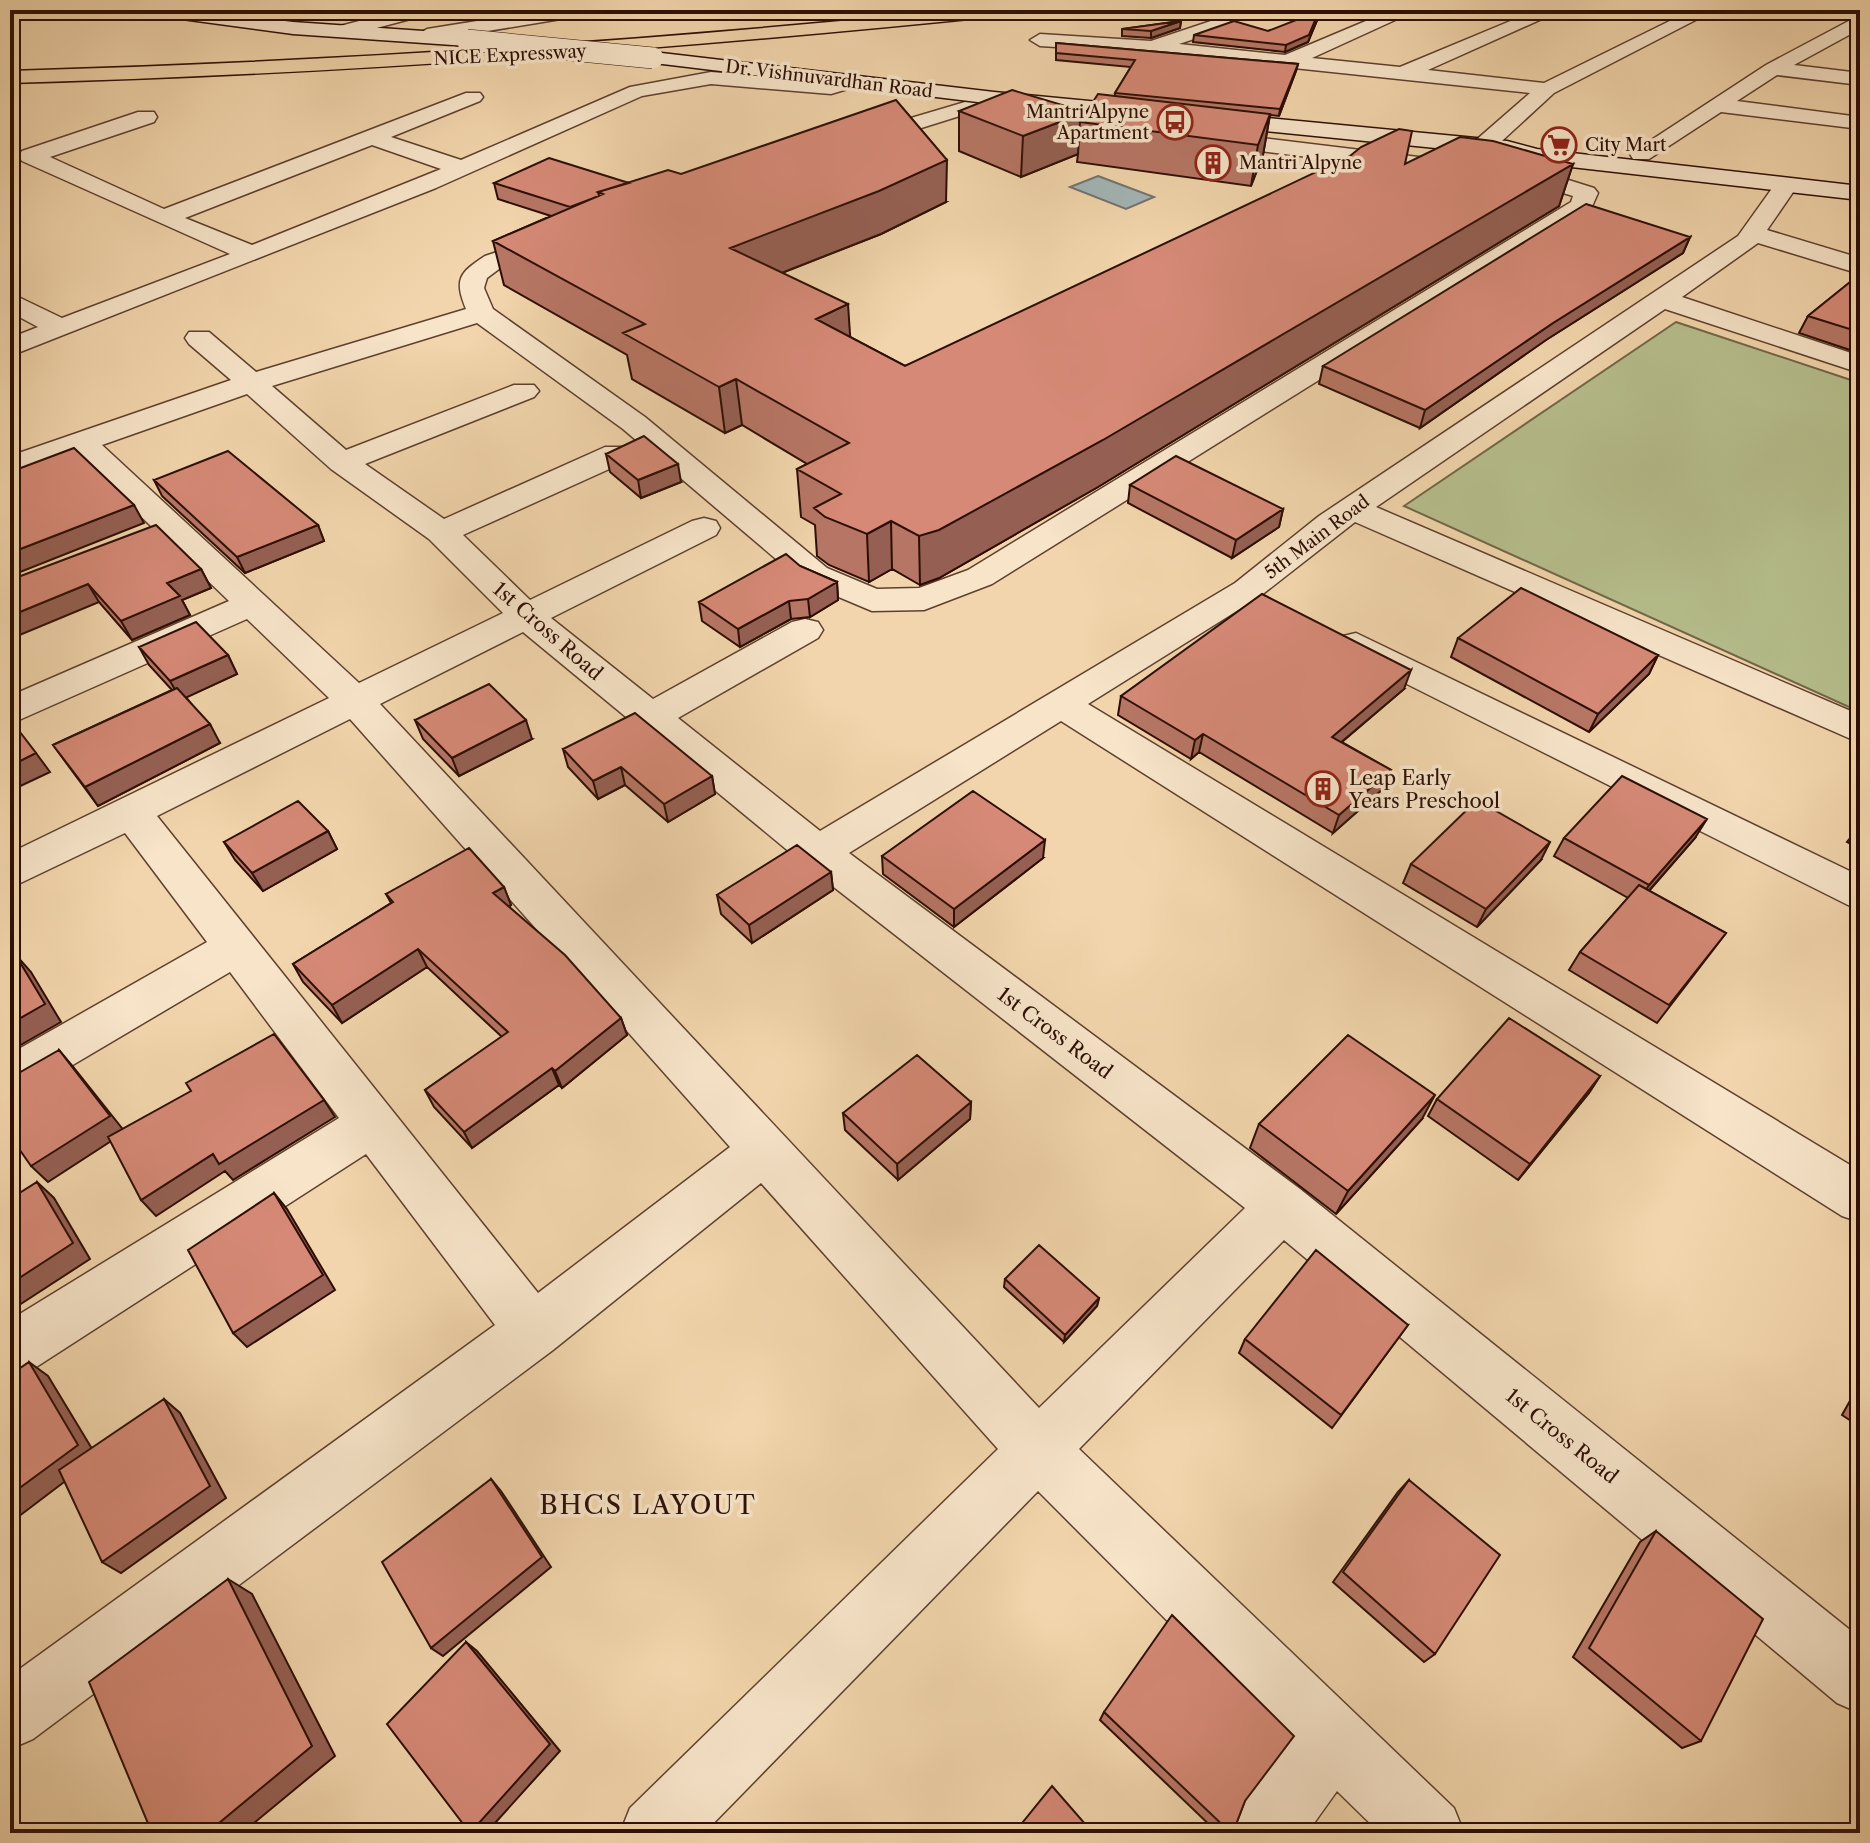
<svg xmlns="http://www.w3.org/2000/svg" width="1870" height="1843" font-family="'Libre Caslon Text',serif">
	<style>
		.green { fill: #b6be8d; stroke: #726648; stroke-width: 2 }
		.water { fill: #a2b5b6; stroke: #73726f; stroke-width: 2 }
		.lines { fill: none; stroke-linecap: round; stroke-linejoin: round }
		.minor-casing { stroke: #5e402e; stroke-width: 3 }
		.secondary-casing { stroke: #2d0e04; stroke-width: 3 }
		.motorway-casing { stroke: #2d0e04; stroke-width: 3 }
		.minor { fill: #f7e4c9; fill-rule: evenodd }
		.secondary { fill: #f7e4c9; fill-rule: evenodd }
		.motorway { fill: #f2d5ac; fill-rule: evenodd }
		.secondary-bridge-casing { stroke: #2d0e04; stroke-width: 22; stroke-linecap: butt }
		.secondary-bridge { stroke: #f7e4c9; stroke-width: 21 }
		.wall { fill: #b77665; stroke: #2d0e04; stroke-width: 2 }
		.shaded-wall { fill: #956053; stroke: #2d0e04; stroke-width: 2 }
		.building { fill: #d58976; stroke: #2d0e04; stroke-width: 2 }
		.labels { text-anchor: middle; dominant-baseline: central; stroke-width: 7; stroke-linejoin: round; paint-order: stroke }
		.far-street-label { font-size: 18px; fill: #2d0e04; stroke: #f7e4c9 }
		.far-poi-label { font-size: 18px; fill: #2d0e04; stroke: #f7e4c9; text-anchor: start }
		.street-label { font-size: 20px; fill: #2d0e04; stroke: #f7e4c9 }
		.poi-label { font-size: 20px; fill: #2d0e04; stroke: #f7e4c9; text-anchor: start }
		.near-neighbourhood-label { font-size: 26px; letter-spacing: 2px; fill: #2d0e04; stroke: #f7e4c9 }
	</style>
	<rect width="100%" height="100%" fill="#f2d5ac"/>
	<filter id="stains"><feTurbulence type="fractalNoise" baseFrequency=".0025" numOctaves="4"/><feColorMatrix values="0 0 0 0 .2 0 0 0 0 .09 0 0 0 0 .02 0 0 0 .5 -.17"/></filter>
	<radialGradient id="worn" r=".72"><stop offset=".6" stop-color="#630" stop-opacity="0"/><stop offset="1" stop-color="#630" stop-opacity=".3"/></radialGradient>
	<!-- green -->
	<path class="green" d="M1676,322L1860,383V712L1404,506Z"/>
	<!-- water -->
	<path class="water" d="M1098,176L1154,197L1126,209L1070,187Z"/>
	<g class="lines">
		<defs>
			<path id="minor" d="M402,10H432L429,14L343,37L334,31L336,27Z
				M545,10H620L611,15L567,18L427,41L417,35L427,29Z
				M1392,10H1417L1312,58L1400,67L1537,10H1562L1428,70L1544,83L1692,10H1715L1554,93L1491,151L1483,153L1472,146L1475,141L1530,93L1152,53L1040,46L1030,40L1040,34L1151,41L1223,17L1230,19V27L1179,44L1285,55Z
				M1860,15V29L1794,65L1860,73V85L1777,75L1737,101L1860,117V129L1721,112L1649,159H1633L1630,154L1766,65Z
				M711,72L830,82L854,75L864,81L861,85L831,94L711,84L642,96L436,188L10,356V338L38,327L10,312V293L62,318L230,254L22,161L19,156L22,151L138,112H154L157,117L154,122L50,157L164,209L466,93H480L483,97L480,101L391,137L461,160L630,87ZM372,145L441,169L252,245L185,218Z
				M965,102L1543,172L1594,188L1598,193L1590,211L992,584L924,610L872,611L803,582L623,429L477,323L272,386L346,450L514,385H534L539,391L534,397L365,464L444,519L605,447H627L631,454L627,461L463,535L530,600L692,521L704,518L716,521L720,528L716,535L551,618L653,699L792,622L805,619L818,622L823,630L818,638L678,718L820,831L1235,583L1319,516L1738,236L1778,180H1794L1798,185L1767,230L1860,258V274L1758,243L1682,297L1860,356V373L1665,309L1376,507L1860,715V743L1355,522L1259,597L1088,704L1860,1171V1222L1842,1216L1061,721L849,853L1300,1189L1860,1638V1713L1837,1703L1284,1240L1079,1449L1454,1808L1464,1833H1380L1337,1791L1307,1833H1230L1240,1808L1289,1743L1038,1491L704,1833H620L630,1808L998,1449L761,1183L553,1350L33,1739L10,1749V1676L495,1325L366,1154L30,1371L10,1379V1320L339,1118L230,972L27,1092L10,1098V1054L207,942L125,833L10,888V853L329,698L247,619L10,724V696L229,601L76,454L10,475V456L231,380L189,344L185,338L189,332H209L256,372L466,309C454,279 459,273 485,256L803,150ZM966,114L1540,186L1573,196L1571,202L968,570L919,588L877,589L827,568L645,417L493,309L484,288L487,278L503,266L819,160ZM247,394L331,469L429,539L503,613L359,683L102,445ZM523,632L803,863L1245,1208L1039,1408L380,704ZM350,719L730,1147L538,1293L157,816Z
				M1356,633L1860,876V911L1343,652L1338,644L1343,636Z"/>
			<path id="secondary" d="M143,10H195L293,22L467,34L477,40L467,46L293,34L152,15Z
				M653,52L994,92L1507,141L1537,149L1860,186V200L1536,163L1506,155L994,104L646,62L643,58Z"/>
			<path id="motorway" d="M954,10H1018L1009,15C677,49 344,74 10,83V71C326,62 640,42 954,10Z"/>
		</defs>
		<!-- minor casing -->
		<use href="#minor" class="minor-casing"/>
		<!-- secondary casing -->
		<use href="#secondary" class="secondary-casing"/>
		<!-- motorway casing -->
		<use href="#motorway" class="motorway-casing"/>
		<!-- minor -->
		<use href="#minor" class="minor"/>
		<!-- secondary -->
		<use href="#secondary" class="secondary"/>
		<!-- motorway -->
		<use href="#motorway" class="motorway"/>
		<defs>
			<path id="secondary-bridge" d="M467,40L653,58"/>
		</defs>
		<!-- secondary-bridge casing -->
		<use href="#secondary-bridge" class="secondary-bridge-casing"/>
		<!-- secondary-bridge -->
		<use href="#secondary-bridge" class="secondary-bridge"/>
	</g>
	<!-- wall -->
	<path class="wall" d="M1318,18L1308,42L1285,52L1193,42L1194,35L1268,31Z
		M1181,21L1180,28L1151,38L1122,36V29Z
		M1056,43L1298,64L1296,71L1279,116L1270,115L1263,155L1251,186L1077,162L1078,154L1021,177L959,151V111L1086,112L1115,96V93L1131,67L1056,60Z
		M1405,164H1573L1559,206L1098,487L939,578L920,585L892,569L869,582L829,565L817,556L815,525L801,517L797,469L807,464L742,425L725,433L632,379L627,355L504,285L493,241L551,216L498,199L494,183H629L681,174L946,202L881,234L782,273L850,337L905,366Z
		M1690,237L1683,253L1546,340L1420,428L1319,384L1323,366Z
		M1860,274V341L1850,350L1799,333L1808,316Z
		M606,454L681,482L641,498L610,472Z
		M154,480L318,525L324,541L245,573L162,496Z
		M1130,485L1283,509L1279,527L1232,558L1128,503Z
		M800,566L837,582L838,600L810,617L791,619L740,647L702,621L699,602Z
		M201,569L211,588L182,600L190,615L132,640L99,602L10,580Z
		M1458,638L1658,655L1649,674L1589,732L1451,657Z
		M139,647L228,655L237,674L186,697L220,743L98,806L53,745L172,690L149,665Z
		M1404,689L1342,742L1391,770L1384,788L1333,833L1199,752L1191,759L1118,715L1121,696Z
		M415,720L532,739L459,776L423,739Z
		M563,749L712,776L715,794L668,822L625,785L598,799L568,767Z
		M1860,826V849L1847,842Z
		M328,831L337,849L263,891L235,860L224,842Z
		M1564,838H1695L1649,891L1726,933L1657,1023L1569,970L1580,952L1628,898L1554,856Z
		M882,856L1043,858L954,927L883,874Z
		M1541,860L1477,927L1403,883L1411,864Z
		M831,872L833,890L752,943L721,914L717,895Z
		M504,887L511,905L509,907L621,1018L627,1035L562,1088L559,1085L472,1148L434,1107L425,1090L502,1037L427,967L342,1023L303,982L293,964L391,903L386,894Z
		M1600,1076L1589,1093L1518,1180L1428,1116L1437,1099Z
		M971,1102L970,1119L898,1180L845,1130L843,1113Z
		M1422,1119L1336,1214L1250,1148L1259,1124Z
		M1005,1279L1099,1298L1097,1306L1064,1342L1004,1287Z
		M1408,1325L1332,1428L1239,1353L1245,1339Z
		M1860,1383V1427L1842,1415Z
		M1409,1480L1435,1654L1424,1662L1333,1582L1398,1492Z
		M1656,1531L1701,1741L1682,1748L1573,1657L1640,1542Z
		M1104,1712L1245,1801L1235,1827L1238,1831L1246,1833H1218L1100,1720Z"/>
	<!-- shaded-wall -->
	<path class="shaded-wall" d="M1319,11L1318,18L1308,42L1285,52L1286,45Z
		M1181,21L1180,28L1151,38V31Z
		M1298,64L1296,71L1279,116L1280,109Z
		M1086,112L1080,122L1078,154L1021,177L1023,136Z
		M1270,114L1263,155L1251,186L1258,145Z
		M947,160L946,202L881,234L735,291L730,248Z
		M1573,164L1559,206L1098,487L939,578L920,585L919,536Z
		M1690,237L1683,253L1546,340L1420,428L1425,410L1553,323Z
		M848,304L851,349L816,319Z
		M1860,332V341L1850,350Z
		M736,379L742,425L725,433L719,387Z
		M678,464L681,482L641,498L638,480Z
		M134,505L144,523L10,576V553Z
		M1283,509L1279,527L1232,558L1236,540Z
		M891,521L892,569L869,582L867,534Z
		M318,525L324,541L245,573L237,557Z
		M201,569L211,588L182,600L190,615L132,640L121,621L167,583Z
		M837,582L838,600L810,617L808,599Z
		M88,584L99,602L10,639V616Z
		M789,601L791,619L740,647L738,629Z
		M228,655L237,674L181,700L170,681Z
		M1658,655L1649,674L1589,732L1598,714Z
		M1411,670L1404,689L1326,755L1332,737Z
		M10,676L16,685L10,687Z
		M526,720L532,739L459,776L452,758Z
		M210,724L220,743L98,806L85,787Z
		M1203,734L1199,752L1191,759L1195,740Z
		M36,753L50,772L10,791V766Z
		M621,767L625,785L598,799L593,781Z
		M1391,770L1384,788L1333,833L1339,815Z
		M712,776L715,794L668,822L664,804Z
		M1707,819L1695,838L1638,903L1649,885Z
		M328,831L337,849L263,891L252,873Z
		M1045,840L1043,858L954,927V909Z
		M1550,842L1541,860L1477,927L1486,909Z
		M831,872L833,890L752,943L749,925Z
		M504,887L511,905L500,911L493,893Z
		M418,949L427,967L342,1023L332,1005Z
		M15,954L31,972L61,1022L10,1051V1024Z
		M621,1018L627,1035L562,1088L555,1071Z
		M59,1050L74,1068L125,1132L48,1182L31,1166Z
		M552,1068L559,1085L472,1148L464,1132Z
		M1600,1076L1589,1093L1518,1180L1530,1164Z
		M1435,1095L1422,1119L1336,1214L1348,1191Z
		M324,1100L335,1117L233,1180L225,1171L156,1216L141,1200L213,1154Z
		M971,1102L970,1119L898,1180L897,1164Z
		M37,1182L54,1198L90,1259L10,1311V1284Z
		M274,1193L287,1209L335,1290L247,1347L233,1333Z
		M1099,1298L1097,1306L1064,1342L1065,1335Z
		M29,1362L48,1376L97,1457L10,1523V1495Z
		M164,1399L180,1413L226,1498L121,1573L102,1562Z
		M491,1479L501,1491L551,1567L443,1656L431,1648Z
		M228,1579L252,1594L335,1756L242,1833H207Z
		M466,1642L477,1651L560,1751L486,1833H470Z"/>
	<!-- building -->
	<path class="building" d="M1319,11L1309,35L1286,45L1194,35L1234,21L1268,31Z
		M1181,21L1151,31L1122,29Z
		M1056,43L1298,64L1280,109L1115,93L1135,60L1056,53Z
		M1012,90L1086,112L1023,136L959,111Z
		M1098,94L1270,114L1258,145L1080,122Z
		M896,100L947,160L879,191L730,248L848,304L816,319L905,366L1350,156L1361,147L1399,129L1412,131L1405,164L1460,137L1493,141L1573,164L1103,440L939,530L919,536L891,521L867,534L825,517L814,508L841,494L797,469L849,443L736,379L719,387L623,333L645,324L493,241L603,194L598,192L668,170L681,174Z
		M549,158L629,183L598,192L599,196L570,207L494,183Z
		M1586,204L1690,237L1553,323L1425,410L1323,366Z
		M1860,274L1859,332L1808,316Z
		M644,436L678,464L638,480L606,454Z
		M74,448L134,505L10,553V472Z
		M228,451L318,525L237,557L154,480Z
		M1176,456L1283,509L1236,540L1130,485Z
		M156,525L201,569L167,583L180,596L121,621L88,584L10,616V580Z
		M786,554L800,566L837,582L808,599L789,601L738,629L699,602Z
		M1521,588L1658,655L1598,714L1458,638Z
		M1262,594L1411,670L1332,737L1391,770L1339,815L1203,734L1195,740L1121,696Z
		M196,622L228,655L170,681L139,647Z
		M489,684L526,720L452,758L415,720Z
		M177,688L210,724L85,787L53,745Z
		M635,713L712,776L664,804L621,767L593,781L563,749Z
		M10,719L36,753L10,766Z
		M1622,776L1707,819L1649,885L1564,838Z
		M973,791L1045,840L954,909L882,856Z
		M1477,800L1550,842L1486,909L1411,864Z
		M298,801L328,831L252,873L224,842Z
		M797,845L831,872L749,925L717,895Z
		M469,848L504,887L493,893L565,955L621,1018L555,1071L552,1068L464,1132L425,1090L508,1032L418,949L332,1005L293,964L393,902L386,894Z
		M1639,885L1726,933L1669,1005L1580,952Z
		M15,954L45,1004L10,1024V957Z
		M1509,1018L1600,1076L1530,1164L1437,1099Z
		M274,1034L324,1100L219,1164L213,1154L141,1200L108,1137L191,1091L186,1083Z
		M1348,1035L1435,1095L1348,1191L1259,1124Z
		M59,1050L110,1116L31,1166L10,1136V1078Z
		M917,1055L971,1102L897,1164L843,1113Z
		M37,1182L73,1243L10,1284V1199Z
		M274,1193L323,1275L233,1333L188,1250Z
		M1039,1245L1099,1298L1065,1335L1005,1279Z
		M1316,1250L1408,1325L1341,1415L1245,1339Z
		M29,1362L78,1445L10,1495V1375Z
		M164,1399L210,1486L102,1562L59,1470Z
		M491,1479L542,1557L431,1648L382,1562Z
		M1409,1480L1500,1555L1435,1654L1343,1572Z
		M1656,1531L1763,1619L1701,1741L1589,1648Z
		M228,1579L312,1746L207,1833H152L89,1682Z
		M1172,1615L1294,1736L1245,1801L1235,1827L1238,1831H1248L1246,1833H1231L1104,1712Z
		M466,1642L550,1744L470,1833L387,1724Z
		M1052,1786L1093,1833H1014Z"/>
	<!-- icons -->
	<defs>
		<symbol id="bus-ring" viewBox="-11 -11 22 22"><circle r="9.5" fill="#f7e4c9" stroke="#8f2418" stroke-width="1.5"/><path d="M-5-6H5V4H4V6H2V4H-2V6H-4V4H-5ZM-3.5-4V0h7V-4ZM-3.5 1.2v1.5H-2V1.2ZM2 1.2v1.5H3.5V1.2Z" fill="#8f2418"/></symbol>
		<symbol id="supermarket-ring" viewBox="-11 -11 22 22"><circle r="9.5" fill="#f7e4c9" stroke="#8f2418" stroke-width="1.5"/><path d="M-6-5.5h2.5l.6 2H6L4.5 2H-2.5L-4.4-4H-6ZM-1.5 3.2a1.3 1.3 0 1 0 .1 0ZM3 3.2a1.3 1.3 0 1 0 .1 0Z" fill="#8f2418"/></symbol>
		<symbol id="building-ring" viewBox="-11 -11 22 22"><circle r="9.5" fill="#f7e4c9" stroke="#8f2418" stroke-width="1.5"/><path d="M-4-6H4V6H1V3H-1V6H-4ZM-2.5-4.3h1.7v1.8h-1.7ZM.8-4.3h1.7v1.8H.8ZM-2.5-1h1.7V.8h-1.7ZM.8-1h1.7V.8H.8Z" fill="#8f2418"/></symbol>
	</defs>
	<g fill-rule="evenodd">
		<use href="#bus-ring" x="1155" y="102" width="40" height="40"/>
		<use href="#supermarket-ring" x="1539" y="125" width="40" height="40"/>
		<use href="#building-ring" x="1193" y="143" width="40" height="40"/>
		<use href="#building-ring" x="1303" y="769" width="40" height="40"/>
	</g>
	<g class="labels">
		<!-- far-street labels -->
		<g class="far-street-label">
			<text transform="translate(510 55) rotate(-3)">NICE Expressway</text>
			<text transform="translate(829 79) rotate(7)">Dr. Vishnuvardhan Road</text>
			<text transform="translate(1317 537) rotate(-37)">5th Main Road</text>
		</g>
		<!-- far-poi labels -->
		<g class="far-poi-label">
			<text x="1149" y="112" text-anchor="end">Mantri Alpyne<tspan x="1149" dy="21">Apartment</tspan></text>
			<text x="1585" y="145">City Mart</text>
			<text x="1239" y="163">Mantri Alpyne</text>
		</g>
		<!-- street labels -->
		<g class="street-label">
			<text transform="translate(548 631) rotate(41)">1st Cross Road</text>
			<text transform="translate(1055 1033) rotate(37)">1st Cross Road</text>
			<text transform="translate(1562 1436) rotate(39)">1st Cross Road</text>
		</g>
		<!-- poi labels -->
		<g class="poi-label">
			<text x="1349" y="778">Leap Early<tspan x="1349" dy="23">Years Preschool</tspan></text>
		</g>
		<!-- near-neighbourhood labels -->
		<g class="near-neighbourhood-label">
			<text x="648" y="1505">BHCS LAYOUT</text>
		</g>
	</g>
	<!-- margin -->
	<rect width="1870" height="1843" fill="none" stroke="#f2d5ac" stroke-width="40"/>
	<rect x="12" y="12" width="1846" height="1819" fill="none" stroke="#2d0e04" stroke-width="4"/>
	<rect x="20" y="20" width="1830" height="1803" fill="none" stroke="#2d0e04" stroke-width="2"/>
	<rect width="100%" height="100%" filter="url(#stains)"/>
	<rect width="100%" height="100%" fill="url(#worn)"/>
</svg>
